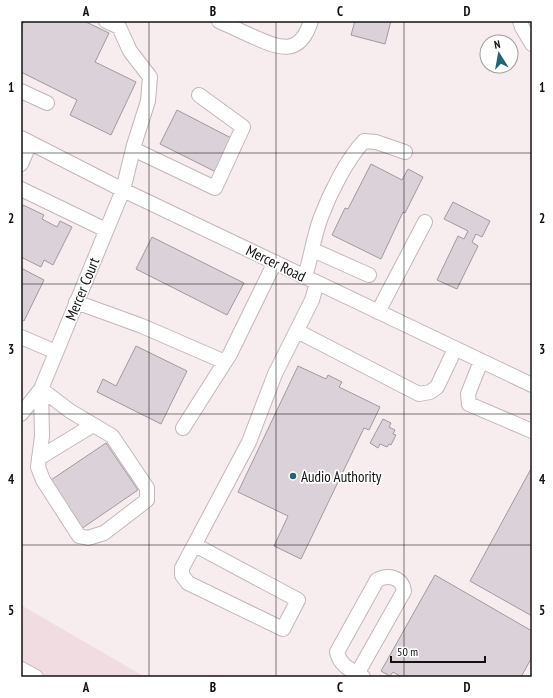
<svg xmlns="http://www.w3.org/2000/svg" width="553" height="698" font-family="'PT Sans Narrow',sans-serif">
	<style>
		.built { fill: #f1dde1 }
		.building { fill: #dbd2d9; stroke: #a1999f }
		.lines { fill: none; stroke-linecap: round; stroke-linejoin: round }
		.minor-casing { stroke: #c2b7b9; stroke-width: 16 }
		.minor { stroke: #fff; stroke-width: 14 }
		.grid { fill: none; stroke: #141011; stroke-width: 1; stroke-opacity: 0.55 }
		.poi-dot { fill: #236578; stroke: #fff; stroke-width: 1.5 }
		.labels { text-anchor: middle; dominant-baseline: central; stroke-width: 3.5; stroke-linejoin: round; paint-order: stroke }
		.street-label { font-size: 15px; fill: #141011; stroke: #fff }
		.poi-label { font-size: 15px; fill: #141011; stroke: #fff; text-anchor: start }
		.neatline { fill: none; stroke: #141011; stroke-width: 1.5 }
		.grid-label { font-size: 13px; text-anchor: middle; font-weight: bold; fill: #141011 }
	</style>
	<rect width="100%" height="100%" fill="#f7ecee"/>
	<!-- built -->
	<path class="built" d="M21,605L145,677H21Z"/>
	<!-- building -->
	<path class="building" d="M24,21H84L109,33L95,62L136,82L111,135L70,115L77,100L21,72V27Z
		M355,21H391L385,44L351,35Z
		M177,110L235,140L218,173L160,144Z
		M371,164L402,180L408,169L423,177L405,213L403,212L381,259L332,235L345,208L348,209Z
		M453,202L490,221L482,237L476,234L472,242L478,246L457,289L437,280L458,236L464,239L468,231L444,219Z
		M23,205L44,215L42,219L57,227L60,221L72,227L53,265L44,260L41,267L21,257V209Z
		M152,237L244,283L227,315L136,269Z
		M21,268L44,280L24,321L21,319Z
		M136,346L187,371L161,424L97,392L103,379L116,386Z
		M298,366L326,379L328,375L342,382L339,387L380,407L369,430L364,428L301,559L274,546L288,516L238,492Z
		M383,419L391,423L389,427L395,430L393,434L396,435L391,445L389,444L387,447L380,444L378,448L370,443Z
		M106,443L138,490L81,529L48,482Z
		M532,467V616L470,581Z
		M435,575L532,631V657L521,677H402L393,672L390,676L381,671Z"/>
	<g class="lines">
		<defs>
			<path id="minor" d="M219,21C231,26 242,32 254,37C280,49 300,56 311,21
				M520,21L522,27L532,44
				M21,91L47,103
				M21,138L123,190L532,385
				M133,149L215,188L243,127L199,95
				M21,164L30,143
				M21,189L106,230
				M313,250L369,275
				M305,277C311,257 314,235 321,217C330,193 347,159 364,141L376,142L405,152
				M76,302L142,326L225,362
				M378,312L425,222
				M297,331L419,394L430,392L437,387L455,349
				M21,337L56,352
				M481,361L468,394L469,404L532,431
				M41,389L70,411L112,436L147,488V500L104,533L88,538L79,536L43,480L38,467L42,436Z
				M21,414L41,389L123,190L134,145L148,101L150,77L130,51L119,27L106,21
				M183,428L230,354L275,262
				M39,458L93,425
				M195,545L298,600L283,629L188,583L182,575V568L249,442L275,374L312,300L317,283
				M21,669L36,677
				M357,674L404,591C402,577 388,574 377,580L337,652C340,666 351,670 363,677"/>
		</defs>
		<!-- minor casing -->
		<use href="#minor" class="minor-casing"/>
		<!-- minor -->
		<use href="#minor" class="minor"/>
	</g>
	<!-- grid -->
	<path class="grid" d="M149,21V677M276,21V677M404,21V677M21,153H532M21,284H532M21,414H532M21,545H532"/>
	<!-- markers -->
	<circle class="poi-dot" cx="293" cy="476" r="4"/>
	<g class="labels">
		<!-- street labels -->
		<g class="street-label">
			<text transform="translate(276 263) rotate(26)">Mercer Road</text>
			<text transform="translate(82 289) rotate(-68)">Mercer Court</text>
		</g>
		<!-- poi labels -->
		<g class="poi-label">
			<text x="301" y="476">Audio Authority</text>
		</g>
	</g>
	<!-- border -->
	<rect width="553" height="698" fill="none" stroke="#ffffff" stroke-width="44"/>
	<!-- north arrow -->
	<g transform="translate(499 54) rotate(349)"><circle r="19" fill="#ffffff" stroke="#a19fa0"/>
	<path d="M0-3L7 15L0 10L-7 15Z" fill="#236578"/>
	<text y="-6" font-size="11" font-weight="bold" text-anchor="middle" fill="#141011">N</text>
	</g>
	<!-- scale -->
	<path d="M391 656v6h94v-6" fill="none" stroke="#141011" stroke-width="2"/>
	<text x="397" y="656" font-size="12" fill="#141011" stroke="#ffffff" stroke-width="3" paint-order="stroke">50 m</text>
	<rect x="22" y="22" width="509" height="654" class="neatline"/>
	<g class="grid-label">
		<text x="86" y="16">A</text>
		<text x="213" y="16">B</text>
		<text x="340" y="16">C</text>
		<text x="467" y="16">D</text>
		<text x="11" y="92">1</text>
		<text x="542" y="92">1</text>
		<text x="11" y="223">2</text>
		<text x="542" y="223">2</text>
		<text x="11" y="354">3</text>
		<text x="542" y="354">3</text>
		<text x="11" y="484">4</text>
		<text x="542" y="484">4</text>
		<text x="11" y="615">5</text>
		<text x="542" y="615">5</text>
		<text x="86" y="692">A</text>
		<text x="213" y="692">B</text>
		<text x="340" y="692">C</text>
		<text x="467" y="692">D</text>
	</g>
</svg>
